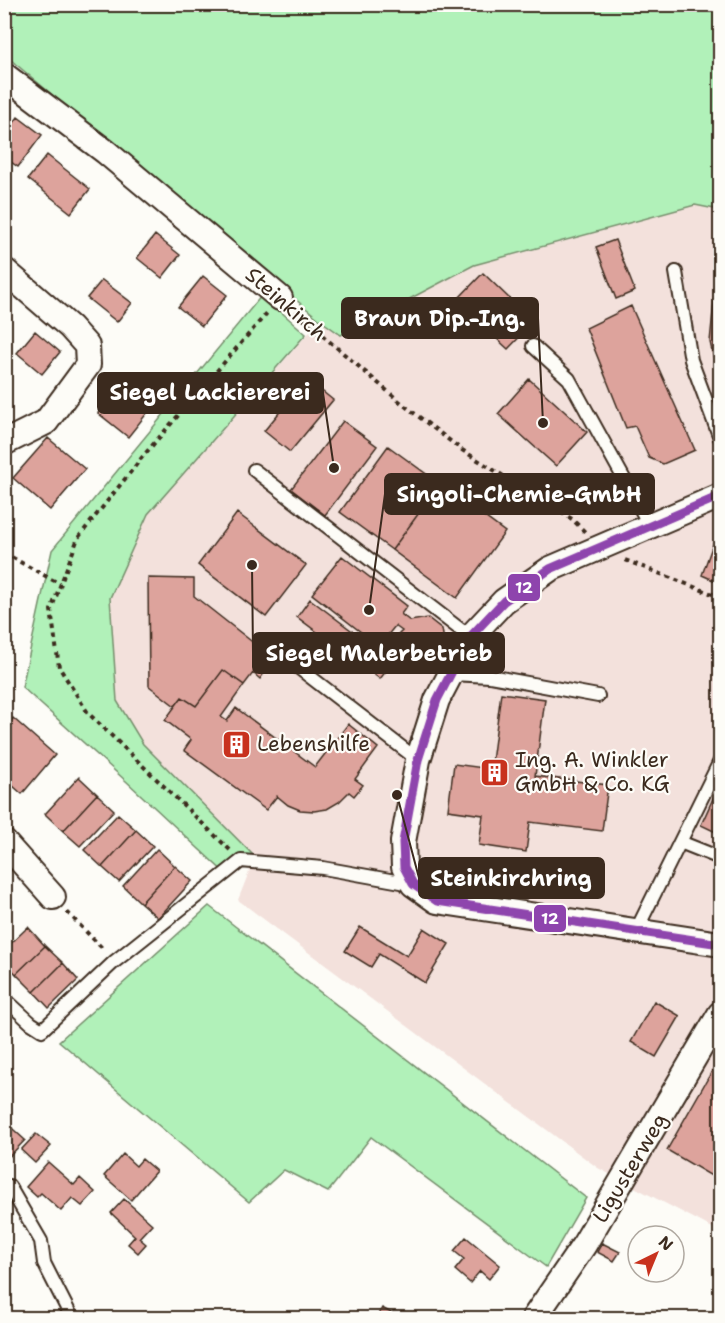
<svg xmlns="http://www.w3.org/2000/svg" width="725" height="1323" font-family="'Shantell Sans',sans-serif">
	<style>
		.built { fill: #f3e1dc }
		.green { fill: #b1f1b9; stroke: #768e6c; stroke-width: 1.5 }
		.building { fill: #dda39c; stroke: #3b2a1e; stroke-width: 1.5 }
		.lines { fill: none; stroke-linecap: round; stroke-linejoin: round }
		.lane-casing { stroke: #3b2a1e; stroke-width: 16 }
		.street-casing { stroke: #3b2a1e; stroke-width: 28 }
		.path { stroke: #3b2a1e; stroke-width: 4; stroke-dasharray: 4.5 4.5; stroke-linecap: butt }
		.lane { stroke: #fdfcf7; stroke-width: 12 }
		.street { stroke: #fdfcf7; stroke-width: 24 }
		.bus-1-casing { stroke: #fdfcf7; stroke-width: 14 }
		.bus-1 { stroke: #8e44ad; stroke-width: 9 }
		.labels { text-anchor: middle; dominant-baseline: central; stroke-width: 4.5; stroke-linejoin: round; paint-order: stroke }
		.street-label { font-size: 21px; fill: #3b2a1e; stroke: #fdfcf7 }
		.poi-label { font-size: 21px; fill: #3b2a1e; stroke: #fdfcf7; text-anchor: start }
		.leader { fill: none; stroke: #3b2a1e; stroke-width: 2 }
		.callout-dot { fill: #3b2a1e; stroke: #fdfcf7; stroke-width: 2 }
		.callout { fill: #3b2a1e; stroke: #3b2a1e; stroke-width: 2 }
		.callout-label { font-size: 22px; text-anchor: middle; font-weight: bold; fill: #fff }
		.line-badge { stroke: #fdfcf7; stroke-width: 2 }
		.badge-label { font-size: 16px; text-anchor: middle; font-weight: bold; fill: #fff }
	</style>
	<rect width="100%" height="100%" fill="#fdfcf7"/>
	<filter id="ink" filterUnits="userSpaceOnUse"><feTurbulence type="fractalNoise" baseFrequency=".0167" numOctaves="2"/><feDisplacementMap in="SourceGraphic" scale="12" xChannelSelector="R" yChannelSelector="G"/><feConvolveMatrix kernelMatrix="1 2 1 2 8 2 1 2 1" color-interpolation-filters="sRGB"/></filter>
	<g filter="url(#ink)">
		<!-- built -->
		<path class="built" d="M698,200L720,205V1232L598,1168L238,900L255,857L143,744L117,701L110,598L148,514L320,320L341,335L474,265Z"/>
		<!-- green -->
		<path class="green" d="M4,5H720V210L695,205L474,265L341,335L320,320L5,55Z
			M262,295L306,334L148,514L110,598L117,701L143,744L255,857L228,876L126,781L22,687L52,550Z
			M209,906L586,1198L546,1267L371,1137L328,1192L284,1170L249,1202L59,1041Z"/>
		<!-- building -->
		<path class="building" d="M18,117L42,135L18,167L4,157V136Z
			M47,155L90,189L71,213L28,179Z
			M155,235L180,255L162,278L137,258Z
			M615,240L635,291L616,299L596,247Z
			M720,241V386L710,342Z
			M483,273L534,322L508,349L456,301Z
			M203,276L227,295L202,326L178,307Z
			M102,280L132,303L117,322L87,298Z
			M631,306L695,450L663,464L649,458L635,426L626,428L586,328Z
			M35,331L60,352L42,374L17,353Z
			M307,379L333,400L290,452L264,431Z
			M529,379L587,432L556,466L498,414Z
			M121,383L152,407L128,437L98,413Z
			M343,421L377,446L325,515L291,489Z
			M48,438L85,469L50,510L13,478Z
			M388,446L440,484L392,550L340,512Z
			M440,484L505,532L457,598L392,550Z
			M237,513L306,565L266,617L198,565Z
			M714,541L720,544V583L702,575Z
			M342,556L407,606L401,614L410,621L428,618L442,629L445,647L434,661L417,664L404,653L409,646L397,636L402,631L395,626L379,646L312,594Z
			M148,578L194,579V596L274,659L260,679L253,673L244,685L223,670L196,706L182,697L175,706L149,686Z
			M310,599L393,662L380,679L297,617Z
			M223,670L244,685L221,717L227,721L236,708L315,767L348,724L378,748L355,779L363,785L354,796L349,792L339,802L327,809L314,811L300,810L288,805L277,796L266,810L184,750L191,740L165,720L182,697L196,706Z
			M501,693L545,699L535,776L608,785L602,831L530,822L526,852L479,845L483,815L448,810L454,764L491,769Z
			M13,718L55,755L22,794L4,778V728Z
			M79,777L97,794L63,831L45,814Z
			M720,783V834L701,825Z
			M97,794L114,810L80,846L63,831Z
			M118,814L136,830L102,867L84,850Z
			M136,830L153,846L119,882L102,867Z
			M157,849L175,866L141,903L123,886Z
			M175,866L192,881L158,918L141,903Z
			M28,927L45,946L16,974L4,961V950Z
			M360,927L407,956L424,928L449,944L425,983L379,954L371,967L345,951Z
			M45,946L63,963L34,992L16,974Z
			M63,963L78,980L49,1008L34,992Z
			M654,1001L680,1016L656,1057L631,1042Z
			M720,1057V1181L667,1150Z
			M4,1121L25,1140L4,1162Z
			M36,1134L51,1146L35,1163L21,1150Z
			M123,1154L136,1166L142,1159L156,1171L131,1200L104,1176Z
			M48,1162L74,1185L80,1178L95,1192L82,1206L72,1198L61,1211L41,1193L37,1197L26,1187Z
			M124,1199L152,1224L139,1238L146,1244L138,1253L128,1244L135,1236L111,1213Z
			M466,1237L500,1265L489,1279L480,1271L470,1283L455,1270L464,1259L454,1251Z
			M602,1243L620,1252L614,1261L597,1252Z
			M382,1308L397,1316L395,1318H376Z"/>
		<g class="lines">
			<defs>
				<path id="lane" d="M676,272L691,360L720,438
					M533,346L569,379L650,526
					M254,470L470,637
					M291,662L418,760
					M451,674L490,676L598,696
					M680,842L720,858
					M636,931L720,761
					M4,998L31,1023L42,1030L114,962L241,861L323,868L412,884
					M9,1186L41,1241L44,1263L72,1318"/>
				<path id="street" d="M4,75L106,152L280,298
					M4,270L70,327L87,346L88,365L46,422L4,443
					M720,496L550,569L504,601L470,637L437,700L418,760L403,842L404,867L413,884L437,901L720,944
					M4,842L53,897
					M534,1318L584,1245L720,1014"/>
			</defs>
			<!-- lane casing -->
			<use href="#lane" class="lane-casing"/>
			<!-- street casing -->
			<use href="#street" class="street-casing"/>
			<!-- path -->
			<path class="path" d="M295,312L405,406L462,450L572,519L585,532
				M4,553L60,584
				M625,560L720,597
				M230,850L88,713L59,667L51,610L78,538L144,455L267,313
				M67,912L104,950"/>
			<!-- lane -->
			<use href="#lane" class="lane"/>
			<!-- street -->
			<use href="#street" class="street"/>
			<defs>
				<path id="bus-1" d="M720,496L550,569L504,601L470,637L437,700L418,760L403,842L404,867L413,884L437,901L720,944"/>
			</defs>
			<!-- bus-1 casing -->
			<use href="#bus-1" class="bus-1-casing"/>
			<!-- bus-1 -->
			<use href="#bus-1" class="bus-1"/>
		</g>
	</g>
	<!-- icons -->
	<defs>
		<symbol id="building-square" viewBox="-11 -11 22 22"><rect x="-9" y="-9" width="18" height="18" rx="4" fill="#c8321e" stroke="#fdfcf7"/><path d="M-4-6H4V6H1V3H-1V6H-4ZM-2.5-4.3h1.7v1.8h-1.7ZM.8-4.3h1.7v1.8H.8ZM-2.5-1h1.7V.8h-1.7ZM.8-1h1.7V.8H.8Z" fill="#fff"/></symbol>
	</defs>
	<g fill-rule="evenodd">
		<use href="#building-square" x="220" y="728" width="33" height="33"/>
		<use href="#building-square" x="478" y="756" width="33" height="33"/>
	</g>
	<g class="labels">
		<!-- street labels -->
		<g class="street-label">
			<text transform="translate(286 304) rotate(41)">Steinkirch</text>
			<text transform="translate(630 1168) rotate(-59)">Ligusterweg</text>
		</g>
		<!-- poi labels -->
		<g class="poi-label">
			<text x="257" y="744">Lebenshilfe</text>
			<text x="515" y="760">Ing. A. Winkler<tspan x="515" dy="24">GmbH &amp; Co. KG</tspan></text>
		</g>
	</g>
	<!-- callouts -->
	<path class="leader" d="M543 423L538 318M334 468L323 393M369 610L385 494M252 565L253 653M397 795L419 878"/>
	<g class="callout-dot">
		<circle cx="543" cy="423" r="6"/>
		<circle cx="334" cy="468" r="6"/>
		<circle cx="369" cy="610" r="6"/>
		<circle cx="252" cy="565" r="6"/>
		<circle cx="397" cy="795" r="6"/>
	</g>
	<g class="callout">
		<rect x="342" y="298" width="196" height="40" rx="6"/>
		<rect x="98" y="373" width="225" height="40" rx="6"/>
		<rect x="385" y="474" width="269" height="40" rx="6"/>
		<rect x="253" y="633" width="251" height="40" rx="6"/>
		<rect x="419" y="858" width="185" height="40" rx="6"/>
	</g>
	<g class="callout-label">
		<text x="440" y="326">Braun Dip.-Ing.</text>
		<text x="210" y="400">Siegel Lackiererei</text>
		<text x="519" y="502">Singoli-Chemie-GmbH</text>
		<text x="379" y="661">Siegel Malerbetrieb</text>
		<text x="511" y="886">Steinkirchring</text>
	</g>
	<g class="line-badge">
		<rect x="507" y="573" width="34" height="29" rx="6" fill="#8e44ad"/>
		<rect x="533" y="904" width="34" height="29" rx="6" fill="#8e44ad"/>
	</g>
	<g class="badge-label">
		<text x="524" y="593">12</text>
		<text x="550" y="924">12</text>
	</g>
	<!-- margin -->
	<rect width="725" height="1323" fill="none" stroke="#fdfcf7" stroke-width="24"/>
	<rect x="12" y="12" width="701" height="1299" fill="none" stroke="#3b2a1e" stroke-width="2" filter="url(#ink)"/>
	<!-- north arrow -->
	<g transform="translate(656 1254) rotate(43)"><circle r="28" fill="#fdfcf7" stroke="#afa8a0" stroke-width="1.5"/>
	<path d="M0-4.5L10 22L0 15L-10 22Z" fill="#c8321e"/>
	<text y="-9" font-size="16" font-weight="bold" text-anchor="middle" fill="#3b2a1e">N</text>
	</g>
</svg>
